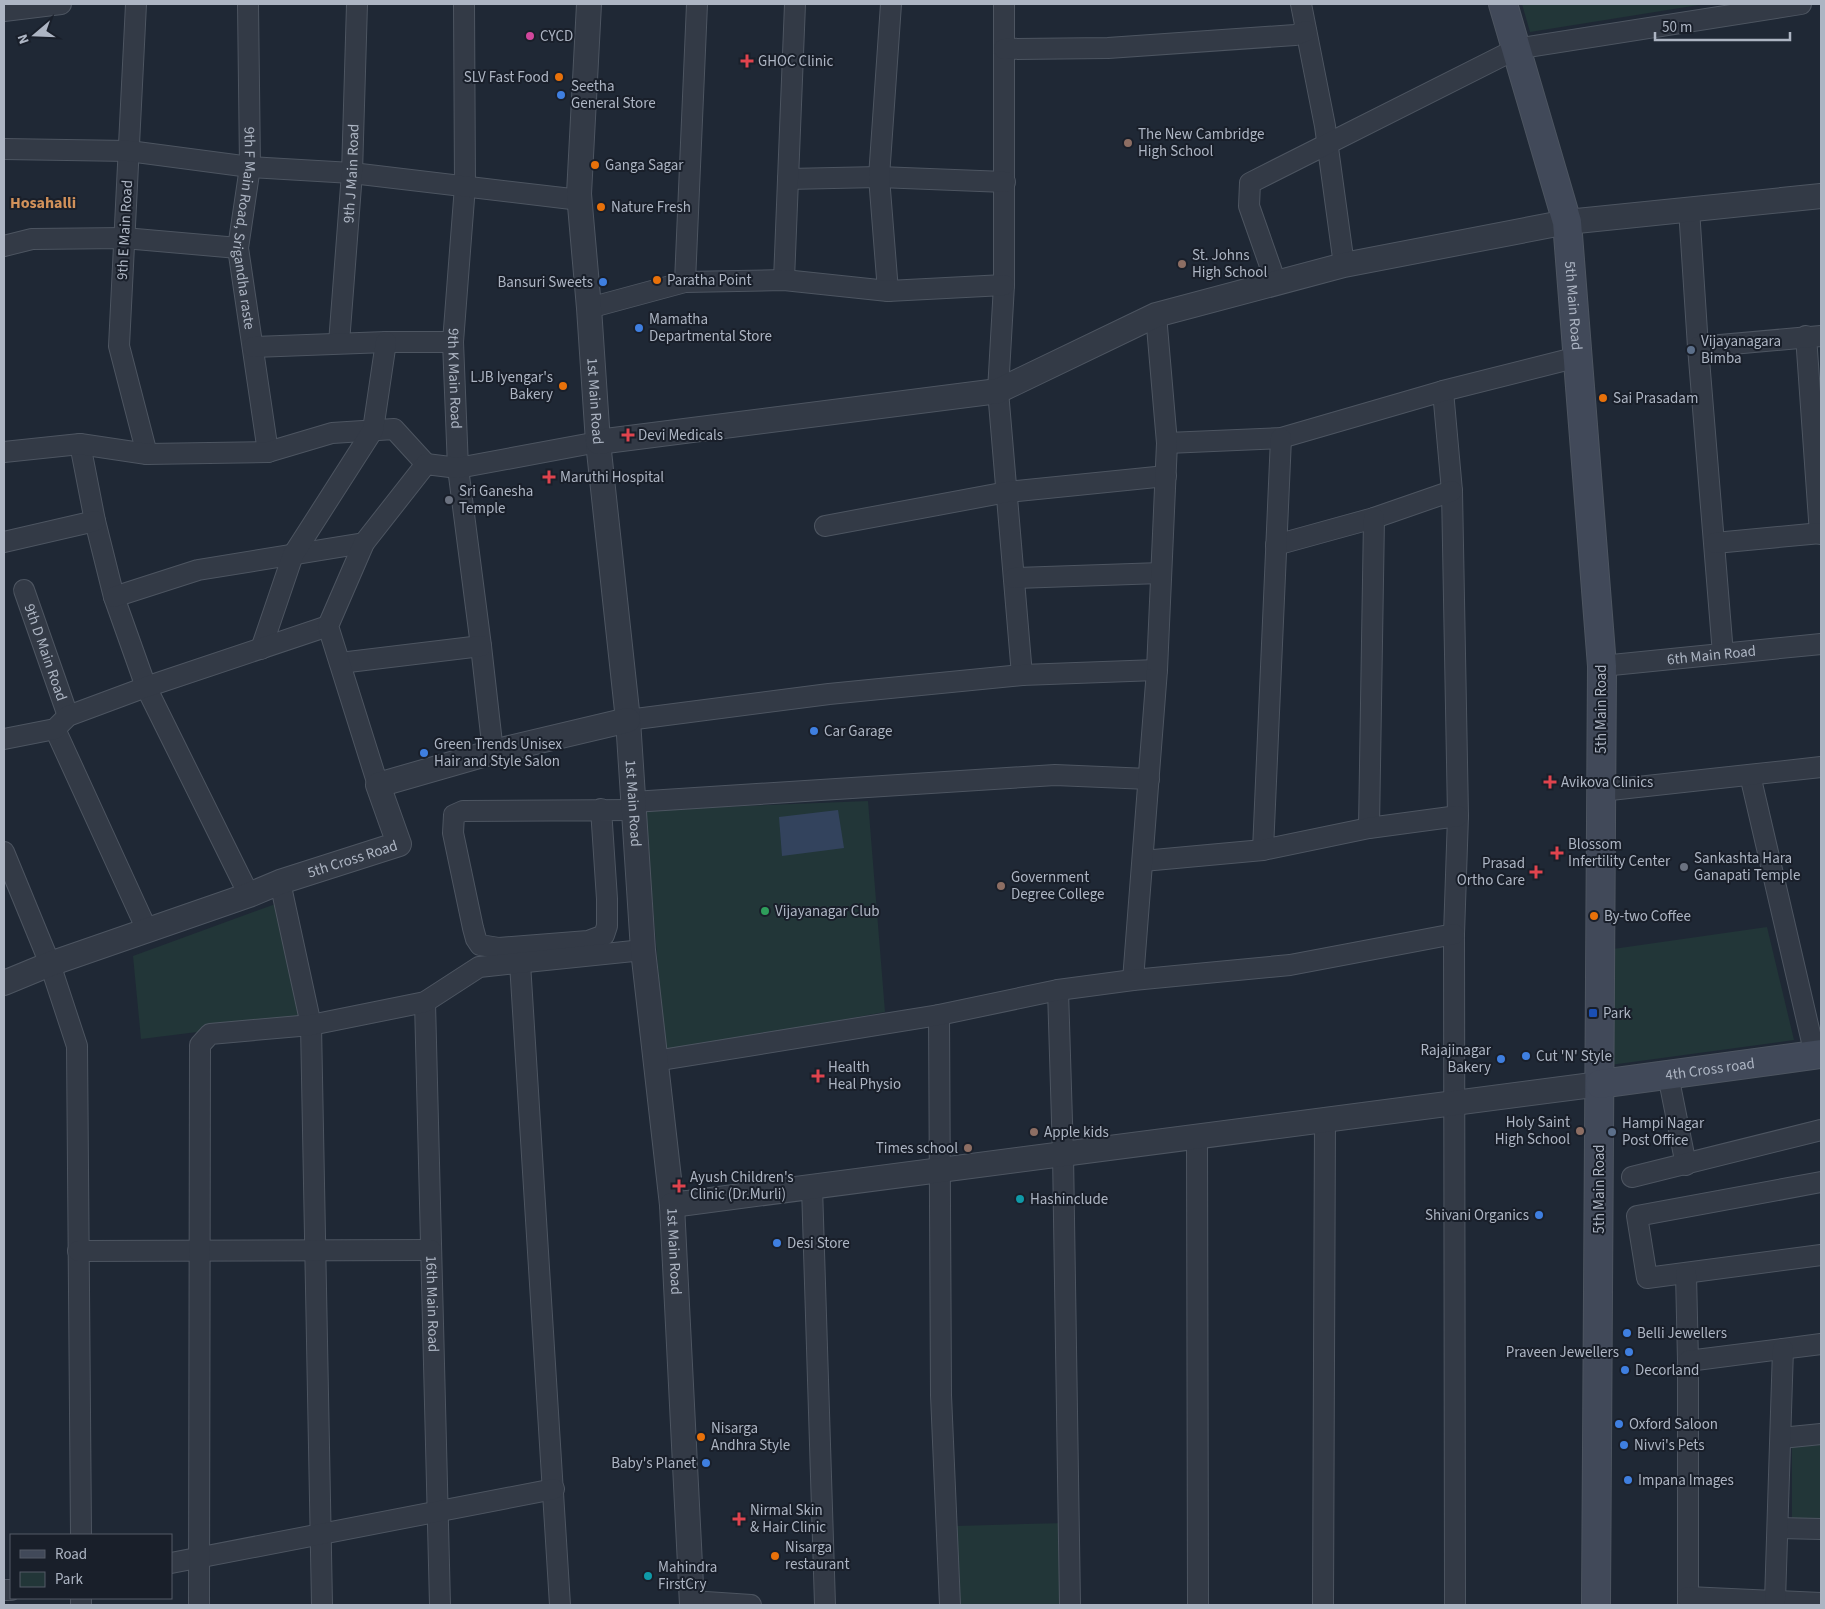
<svg xmlns="http://www.w3.org/2000/svg" width="1825" height="1609" font-family="'Source Sans 3',sans-serif">
	<style>
		.green { fill: #223638 }
		.water { fill: #33435d }
		.lines { fill: none; stroke-linecap: round; stroke-linejoin: round }
		.minor-casing { stroke: #4d5561; stroke-width: 22 }
		.tertiary-casing { stroke: #4d5561; stroke-width: 26 }
		.secondary-casing { stroke: #4d5561; stroke-width: 30 }
		.minor { stroke: #333a46; stroke-width: 20 }
		.tertiary { stroke: #333a46; stroke-width: 24 }
		.secondary { stroke: #414959; stroke-width: 28 }
		.hotel-dot { fill: #d1479c; stroke: #191f2a; stroke-width: 2 }
		.health-dot { fill: #e0444e; stroke: #191f2a; stroke-width: 2 }
		.food-dot { fill: #e8710a; stroke: #191f2a; stroke-width: 2 }
		.shop-dot { fill: #3f7fe0; stroke: #191f2a; stroke-width: 2 }
		.education-dot { fill: #8d6e63; stroke: #191f2a; stroke-width: 2 }
		.service-dot { fill: #5c6f8a; stroke: #191f2a; stroke-width: 2 }
		.worship-dot { fill: #6b7280; stroke: #191f2a; stroke-width: 2 }
		.leisure-dot { fill: #2e9e5b; stroke: #191f2a; stroke-width: 2 }
		.transit-dot { fill: #1a4fb4; stroke: #191f2a; stroke-width: 2 }
		.culture-dot { fill: #0f9aa8; stroke: #191f2a; stroke-width: 2 }
		.labels { text-anchor: middle; dominant-baseline: central; stroke-width: 4; stroke-linejoin: round; paint-order: stroke }
		.poi-label { font-size: 15px; fill: #adb5c3; stroke: #191f2a; text-anchor: start }
		.street-label { font-size: 15px; fill: #adb5c3; stroke: #191f2a }
		.neighbourhood-label { font-size: 16px; font-weight: bold; fill: #d1915a; stroke: #191f2a }
	</style>
	<rect width="100%" height="100%" fill="#1f2835"/>
	<!-- green -->
	<path class="green" d="M1522,4H1705L1530,32Z
		M868,801L885,1012L665,1052L645,810Z
		M281,902L302,1019L141,1039L133,956Z
		M1767,927L1794,1040L1610,1065L1613,949Z
		M1821,1445V1525L1792,1524V1447Z
		M1065,1523L1066,1605H959L956,1526Z"/>
	<!-- water -->
	<path class="water" d="M838,810L844,848L782,856L779,817Z"/>
	<g class="lines">
		<defs>
			<g id="minor">
				<path d="M136,4L119,346L147,454"/>
				<path id="s1" d="M248,4L250,167L238,248L268,452"/>
				<path id="s2" d="M464,4L465,186L453,342L458,468L481,646L493,752"/>
				<path d="M1004,4V285L998,391L1022,675"/>
				<path d="M1301,4L1325,126L1344,265"/>
				<path d="M4,11L61,4"/>
				<path d="M1004,49L1108,48L1295,35L1306,31"/>
				<path d="M4,149L129,151L250,167L352,173L580,200"/>
				<path d="M788,179L879,177L1005,182"/>
				<path d="M1689,209L1698,347L1723,654"/>
				<path d="M4,246L32,239L124,238L238,248"/>
				<path d="M784,280L795,4"/>
				<path d="M685,282L697,4"/>
				<path d="M1276,283L1249,206L1250,183L1516,49L1801,4"/>
				<path d="M888,291L879,177L891,4"/>
				<path d="M589,308L685,282L784,280L888,291L1004,285"/>
				<path d="M1806,336L1820,534"/>
				<path id="s3" d="M339,343L352,173L357,4"/>
				<path d="M253,347L386,342H453"/>
				<path d="M1698,347L1821,336"/>
				<path d="M1443,391L1452,491L1458,816L1454,934L1455,1605"/>
				<path d="M1167,443L1281,438L1443,391L1578,357"/>
				<path d="M80,444L95,521L114,597L146,687L249,895"/>
				<path d="M4,452L80,444L147,454L268,452L332,433L394,429L426,464"/>
				<path d="M825,526L1007,492L1166,476"/>
				<path d="M4,542L95,521"/>
				<path d="M1715,543L1821,533"/>
				<path d="M1276,545L1374,518L1452,491"/>
				<path d="M1014,578L1161,573"/>
				<path id="s4" d="M24,590L68,716"/>
				<path d="M114,597L198,570L364,543"/>
				<path d="M261,649L293,555L373,430L386,342"/>
				<path d="M340,663L481,646"/>
				<path id="s5" d="M1602,666L1821,644"/>
				<path d="M628,720L829,694L1022,675L1157,670"/>
				<path d="M55,729L147,930"/>
				<path d="M4,739L55,729L68,716L146,687L328,626"/>
				<path d="M1750,775L1815,1055"/>
				<path d="M378,785L328,626L364,543L426,464L458,468L598,442"/>
				<path d="M1601,791L1821,767"/>
				<path d="M633,801V802L1055,775L1149,779"/>
				<path d="M601,809L607,899V926L604,935L588,941L499,948L480,945L476,939L473,928L453,833L454,815L463,811L634,810"/>
				<path d="M1369,828L1374,518"/>
				<path d="M1263,850L1281,438"/>
				<path d="M4,852L50,964L77,1046L81,1535"/>
				<path d="M1143,861L1263,850L1369,828L1458,816"/>
				<path d="M280,882L311,1025L322,1605"/>
				<path d="M520,963L560,1605"/>
				<path d="M1133,980L1157,670L1167,443L1156,315"/>
				<path d="M1058,990L1063,1154L1070,1605"/>
				<path id="s6" d="M425,1002L440,1605"/>
				<path d="M939,1015L941,1395L950,1605"/>
				<path d="M655,1061L939,1015L1058,990L1133,980L1290,965L1454,934"/>
				<path d="M1668,1075L1686,1165"/>
				<path d="M1197,1137L1198,1605"/>
				<path d="M1632,1177L1821,1130"/>
				<path d="M1821,1182L1637,1216L1647,1278L1821,1255"/>
				<path d="M812,1187L825,1605"/>
				<path d="M78,1251L431,1250"/>
				<path d="M1686,1274L1688,1361V1605"/>
				<path d="M1688,1361L1821,1344"/>
				<path d="M1781,1438L1821,1434"/>
				<path d="M1779,1528L1821,1529"/>
				<path d="M171,1563L554,1489"/>
				<path d="M4,1590H11"/>
				<path d="M1688,1597L1821,1603"/>
				<path d="M81,1598V1605"/>
				<path d="M691,1601L751,1605"/>
				<path d="M1775,1601L1783,1349"/>
				<path d="M199,1605L200,1045L210,1034L311,1025L425,1002L479,967L643,950"/>
				<path d="M1323,1605L1325,1120"/>
			</g>
			<g id="tertiary">
				<path id="s7" d="M589,4L579,194L589,308L598,442L628,720L643,950L672,1205L692,1605"/>
				<path d="M598,442L998,391L1156,315L1344,265L1567,222L1821,196"/>
				<path id="s8" d="M4,983L50,964L249,895L280,882L399,844L378,785L493,752L628,720"/>
				<path d="M672,1205L1600,1084"/>
			</g>
			<g id="secondary">
				<path id="s9" d="M1503,4L1567,222L1602,666L1596,1605"/>
				<path id="s10" d="M1600,1084L1821,1054"/>
			</g>
		</defs>
		<!-- minor casing -->
		<use href="#minor" class="minor-casing"/>
		<!-- tertiary casing -->
		<use href="#tertiary" class="tertiary-casing"/>
		<!-- secondary casing -->
		<use href="#secondary" class="secondary-casing"/>
		<!-- minor -->
		<use href="#minor" class="minor"/>
		<!-- tertiary -->
		<use href="#tertiary" class="tertiary"/>
		<!-- secondary -->
		<use href="#secondary" class="secondary"/>
	</g>
	<!-- markers -->
	<circle class="hotel-dot" cx="530" cy="36" r="5"/>
	<g class="health-dot">
		<path d="M744.5 53.5h5v5h5v5h-5v5h-5v-5h-5v-5h5z"/>
		<path d="M625.5 427.5h5v5h5v5h-5v5h-5v-5h-5v-5h5z"/>
		<path d="M546.5 469.5h5v5h5v5h-5v5h-5v-5h-5v-5h5z"/>
		<path d="M1547.5 774.5h5v5h5v5h-5v5h-5v-5h-5v-5h5z"/>
		<path d="M1554.5 845.5h5v5h5v5h-5v5h-5v-5h-5v-5h5z"/>
		<path d="M1533.5 864.5h5v5h5v5h-5v5h-5v-5h-5v-5h5z"/>
		<path d="M815.5 1068.5h5v5h5v5h-5v5h-5v-5h-5v-5h5z"/>
		<path d="M676.5 1178.5h5v5h5v5h-5v5h-5v-5h-5v-5h5z"/>
		<path d="M736.5 1511.5h5v5h5v5h-5v5h-5v-5h-5v-5h5z"/>
	</g>
	<g class="food-dot">
		<circle cx="559" cy="77" r="5"/>
		<circle cx="595" cy="165" r="5"/>
		<circle cx="601" cy="207" r="5"/>
		<circle cx="657" cy="280" r="5"/>
		<circle cx="563" cy="386" r="5"/>
		<circle cx="1603" cy="398" r="5"/>
		<circle cx="1594" cy="916" r="5"/>
		<circle cx="701" cy="1437" r="5"/>
		<circle cx="775" cy="1556" r="5"/>
	</g>
	<g class="shop-dot">
		<circle cx="561" cy="95" r="5"/>
		<circle cx="603" cy="282" r="5"/>
		<circle cx="639" cy="328" r="5"/>
		<circle cx="814" cy="731" r="5"/>
		<circle cx="424" cy="753" r="5"/>
		<circle cx="1526" cy="1056" r="5"/>
		<circle cx="1501" cy="1059" r="5"/>
		<circle cx="1539" cy="1215" r="5"/>
		<circle cx="777" cy="1243" r="5"/>
		<circle cx="1627" cy="1333" r="5"/>
		<circle cx="1629" cy="1352" r="5"/>
		<circle cx="1625" cy="1370" r="5"/>
		<circle cx="1619" cy="1424" r="5"/>
		<circle cx="1624" cy="1445" r="5"/>
		<circle cx="706" cy="1463" r="5"/>
		<circle cx="1628" cy="1480" r="5"/>
	</g>
	<g class="education-dot">
		<circle cx="1128" cy="143" r="5"/>
		<circle cx="1182" cy="264" r="5"/>
		<circle cx="1001" cy="886" r="5"/>
		<circle cx="1580" cy="1131" r="5"/>
		<circle cx="1034" cy="1132" r="5"/>
		<circle cx="968" cy="1148" r="5"/>
	</g>
	<g class="service-dot">
		<circle cx="1691" cy="350" r="5"/>
		<circle cx="1612" cy="1132" r="5"/>
	</g>
	<g class="worship-dot">
		<circle cx="449" cy="500" r="5"/>
		<circle cx="1684" cy="867" r="5"/>
	</g>
	<circle class="leisure-dot" cx="765" cy="911" r="5"/>
	<rect class="transit-dot" x="1588" y="1008" width="10" height="10" rx="2.5"/>
	<g class="culture-dot">
		<circle cx="1020" cy="1199" r="5"/>
		<circle cx="648" cy="1576" r="5"/>
	</g>
	<g class="labels">
		<!-- poi labels -->
		<g class="poi-label">
			<text x="540" y="36">CYCD</text>
			<text x="758" y="61">GHOC Clinic</text>
			<text x="549" y="77" text-anchor="end">SLV Fast Food</text>
			<text x="571" y="86">Seetha<tspan x="571" dy="17">General Store</tspan></text>
			<text x="1138" y="134">The New Cambridge<tspan x="1138" dy="17">High School</tspan></text>
			<text x="605" y="165">Ganga Sagar</text>
			<text x="611" y="207">Nature Fresh</text>
			<text x="1192" y="255">St. Johns<tspan x="1192" dy="17">High School</tspan></text>
			<text x="667" y="280">Paratha Point</text>
			<text x="593" y="282" text-anchor="end">Bansuri Sweets</text>
			<text x="649" y="319">Mamatha<tspan x="649" dy="17">Departmental Store</tspan></text>
			<text x="1701" y="341">Vijayanagara<tspan x="1701" dy="17">Bimba</tspan></text>
			<text x="553" y="377" text-anchor="end">LJB Iyengar's<tspan x="553" dy="17">Bakery</tspan></text>
			<text x="1613" y="398">Sai Prasadam</text>
			<text x="638" y="435">Devi Medicals</text>
			<text x="560" y="477">Maruthi Hospital</text>
			<text x="459" y="491">Sri Ganesha<tspan x="459" dy="17">Temple</tspan></text>
			<text x="824" y="731">Car Garage</text>
			<text x="434" y="744">Green Trends Unisex<tspan x="434" dy="17">Hair and Style Salon</tspan></text>
			<text x="1561" y="782">Avikova Clinics</text>
			<text x="1568" y="844">Blossom<tspan x="1568" dy="17">Infertility Center</tspan></text>
			<text x="1694" y="858">Sankashta Hara<tspan x="1694" dy="17">Ganapati Temple</tspan></text>
			<text x="1525" y="863" text-anchor="end">Prasad<tspan x="1525" dy="17">Ortho Care</tspan></text>
			<text x="1011" y="877">Government<tspan x="1011" dy="17">Degree College</tspan></text>
			<text x="775" y="911">Vijayanagar Club</text>
			<text x="1604" y="916">By-two Coffee</text>
			<text x="1603" y="1013">Park</text>
			<text x="1491" y="1050" text-anchor="end">Rajajinagar<tspan x="1491" dy="17">Bakery</tspan></text>
			<text x="1536" y="1056">Cut 'N' Style</text>
			<text x="828" y="1067">Health<tspan x="828" dy="17">Heal Physio</tspan></text>
			<text x="1570" y="1122" text-anchor="end">Holy Saint<tspan x="1570" dy="17">High School</tspan></text>
			<text x="1622" y="1123">Hampi Nagar<tspan x="1622" dy="17">Post Office</tspan></text>
			<text x="1044" y="1132">Apple kids</text>
			<text x="958" y="1148" text-anchor="end">Times school</text>
			<text x="690" y="1177">Ayush Children's<tspan x="690" dy="17">Clinic (Dr.Murli)</tspan></text>
			<text x="1030" y="1199">Hashinclude</text>
			<text x="1529" y="1215" text-anchor="end">Shivani Organics</text>
			<text x="787" y="1243">Desi Store</text>
			<text x="1637" y="1333">Belli Jewellers</text>
			<text x="1619" y="1352" text-anchor="end">Praveen Jewellers</text>
			<text x="1635" y="1370">Decorland</text>
			<text x="1629" y="1424">Oxford Saloon</text>
			<text x="711" y="1428">Nisarga<tspan x="711" dy="17">Andhra Style</tspan></text>
			<text x="1634" y="1445">Nivvi's Pets</text>
			<text x="696" y="1463" text-anchor="end">Baby's Planet</text>
			<text x="1638" y="1480">Impana Images</text>
			<text x="750" y="1510">Nirmal Skin<tspan x="750" dy="17">&amp; Hair Clinic</tspan></text>
			<text x="785" y="1547">Nisarga<tspan x="785" dy="17">restaurant</tspan></text>
			<text x="658" y="1567">Mahindra<tspan x="658" dy="17">FirstCry</tspan></text>
		</g>
		<!-- street labels -->
		<g class="street-label">
			<text stroke="none"><textPath href="#s3" startOffset="170">9th J Main Road</textPath></text>
			<text stroke="none"><textPath href="#s1" startOffset="225">9th F Main Road, Srigandha raste</textPath></text>
			<text transform="translate(125 230) rotate(-87)">9th E Main Road</text>
			<text stroke="none"><textPath href="#s9" startOffset="311">5th Main Road</textPath></text>
			<text stroke="none"><textPath href="#s2" startOffset="375">9th K Main Road</textPath></text>
			<text stroke="none"><textPath href="#s7" startOffset="398">1st Main Road</textPath></text>
			<text stroke="none"><textPath href="#s4" startOffset="66">9th D Main Road</textPath></text>
			<text stroke="none"><textPath href="#s5" startOffset="110">6th Main Road</textPath></text>
			<text transform="translate(1601 709) rotate(-90)">5th Main Road</text>
			<text stroke="none"><textPath href="#s7" startOffset="802">1st Main Road</textPath></text>
			<text stroke="none"><textPath href="#s8" startOffset="370">5th Cross Road</textPath></text>
			<text stroke="none"><textPath href="#s10" startOffset="111">4th Cross road</textPath></text>
			<text transform="translate(1599 1189) rotate(-90)">5th Main Road</text>
			<text stroke="none"><textPath href="#s7" startOffset="1252">1st Main Road</textPath></text>
			<text stroke="none"><textPath href="#s6" startOffset="302">16th Main Road</textPath></text>
		</g>
		<!-- neighbourhood labels -->
		<g class="neighbourhood-label">
			<text x="43" y="203">Hosahalli</text>
		</g>
	</g>
	<!-- border -->
	<rect width="1825" height="1609" fill="none" stroke="#adb5c3" stroke-width="10"/>
	<!-- legend -->
	<rect x="10" y="1534" width="162" height="65" fill="#191f2a" stroke="#545b67"/>
	<rect x="20" y="1550" width="25" height="8" fill="#414959" stroke="#545b67"/>
	<text x="55" y="1559" font-size="15" fill="#adb5c3">Road</text>
	<rect x="20" y="1572" width="25" height="15" fill="#223638" stroke="#545b67"/>
	<text x="55" y="1584" font-size="15" fill="#adb5c3">Park</text>
	<!-- north arrow -->
	<g transform="translate(35 35) rotate(251)" stroke="#191f2a" stroke-width="4" paint-order="stroke">
	<path d="M0-4L9 19L0 12L-9 19Z" fill="#adb5c3"/>
	<text y="-8" font-size="14" font-weight="bold" text-anchor="middle" fill="#adb5c3">N</text>
	</g>
	<!-- scale -->
	<path d="M1655 32v8h135v-8" fill="none" stroke="#adb5c3" stroke-width="2.5"/>
	<text x="1662" y="32" font-size="15" fill="#adb5c3" stroke="#191f2a" stroke-width="4" paint-order="stroke">50 m</text>
</svg>
